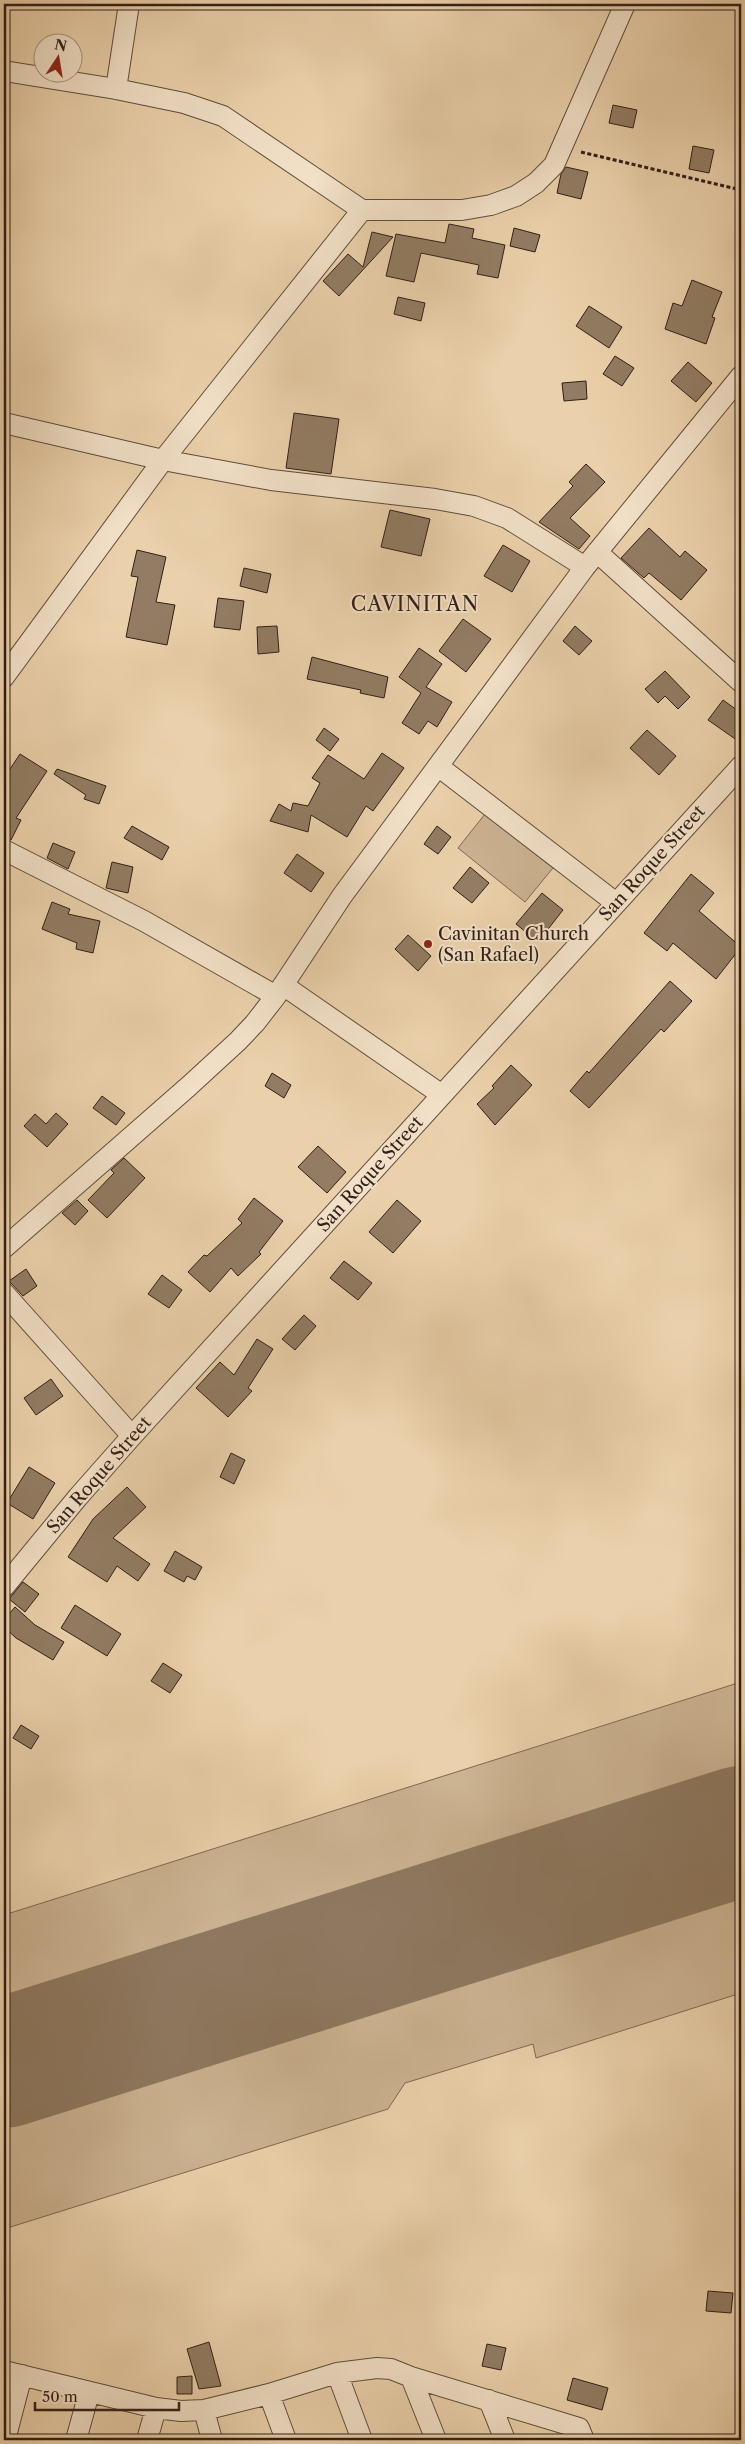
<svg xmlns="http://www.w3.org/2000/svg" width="745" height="2444" font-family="'Libre Caslon Text',serif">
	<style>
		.green { fill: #ccb392; stroke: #7f6954 }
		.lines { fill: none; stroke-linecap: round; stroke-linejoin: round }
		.runway { stroke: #8e7860; stroke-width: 130 }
		.building { fill: #927c63; stroke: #321f16 }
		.minor-casing { stroke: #604c3b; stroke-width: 22 }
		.path { stroke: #321f16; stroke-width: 3; stroke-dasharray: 4 2.5; stroke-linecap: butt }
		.minor { stroke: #f2e1c8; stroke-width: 20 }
		.poi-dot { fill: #8f2418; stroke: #f2e1c8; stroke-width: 2 }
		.labels { text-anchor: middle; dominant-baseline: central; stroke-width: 4; stroke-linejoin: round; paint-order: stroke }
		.street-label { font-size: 18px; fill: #321f16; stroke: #f2e1c8 }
		.poi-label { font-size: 18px; fill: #321f16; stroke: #f2e1c8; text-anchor: start }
		.quarter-label { font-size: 20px; letter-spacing: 1px; fill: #321f16; stroke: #f2e1c8 }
	</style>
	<rect width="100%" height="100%" fill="#ebd1ab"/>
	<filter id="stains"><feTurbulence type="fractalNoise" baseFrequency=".004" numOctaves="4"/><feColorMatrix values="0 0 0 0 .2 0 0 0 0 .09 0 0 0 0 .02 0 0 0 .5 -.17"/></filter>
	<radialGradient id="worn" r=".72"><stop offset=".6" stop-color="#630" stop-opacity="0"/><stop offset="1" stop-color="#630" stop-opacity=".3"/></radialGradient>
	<!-- green -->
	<path class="green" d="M485,814L553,868L525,902L458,848Z
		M741,1682V1777L4,2005V1915Z
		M741,1883V1993L536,2058L533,2044L405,2083L388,2109L4,2229V2119Z"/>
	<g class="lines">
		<!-- runway -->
		<path class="runway" d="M4,2063L741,1831"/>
	</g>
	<!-- building -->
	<path class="building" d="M613,105L637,110L633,128L609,123Z
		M693,146L714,150L709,173L689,169Z
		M566,167L588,172L581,199L557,193L561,174Z
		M449,224L474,229L472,238L505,245L498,278L477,274L479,265L421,253L414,282L386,276L396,234L445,243Z
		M514,228L540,235L535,252L510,246Z
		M372,232L393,237L339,296L323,281L348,254L363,267Z
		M692,280L722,292L712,317L715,318L706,344L665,329L673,303L682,306Z
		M398,297L425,303L421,321L394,314Z
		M589,306L622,327L609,348L576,326Z
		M615,356L634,368L622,386L603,374Z
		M688,362L712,383L696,402L671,381Z
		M586,381L587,399L564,401L562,383Z
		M294,413L339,419L331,474L286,468Z
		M586,464L605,482L570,518L590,536L579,549L539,522L573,486L569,482Z
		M390,510L430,519L421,556L381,547Z
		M649,528L680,557L685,551L707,570L681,600L649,573L644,578L621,558Z
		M503,545L530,561L512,592L484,576Z
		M137,550L166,557L156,602L175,605L167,645L126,637L138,577L131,576Z
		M244,568L271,574L267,593L240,586Z
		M218,598L244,601L240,630L214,627Z
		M463,619L491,639L466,672L439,651Z
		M277,626L279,652L258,654L257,627Z
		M575,626L592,641L579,655L563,641Z
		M419,648L442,664L426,687L452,702L437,727L428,721L419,734L402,723L421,693L399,677Z
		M312,657L388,677L384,698L360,693L361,690L307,679Z
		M665,671L690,697L678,709L665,696L658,703L645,689Z
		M723,700L741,713V743L708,720Z
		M324,728L339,739L330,751L316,740Z
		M647,730L676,756L659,775L630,748Z
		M382,753L404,768L373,811L366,806L347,837L311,815L308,832L270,821L279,804L291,811L293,803L308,806L320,783L312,778L328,755L364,779Z
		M20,754L47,771L16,818L21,820L11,840L4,838V778Z
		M57,769L106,786L99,804L84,799L86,795L54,774Z
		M132,826L169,847L162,860L124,838Z
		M437,826L451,837L438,854L424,844Z
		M53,843L75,852L68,869L47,858Z
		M297,854L324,873L311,892L284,873Z
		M112,862L133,867L128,893L106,888Z
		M470,867L489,883L472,903L453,888Z
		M691,874L714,893L699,911L741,947L716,979L673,943L667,951L644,933Z
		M542,893L563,910L538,942L516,924Z
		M52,902L70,909L68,914L100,921L93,953L76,949L77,943L42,929Z
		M408,935L431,956L418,971L395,949Z
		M670,981L692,1001L664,1032L661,1029L589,1108L570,1091L587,1071L589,1073Z
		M511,1065L532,1085L495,1125L477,1104L494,1088L492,1086Z
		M272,1073L291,1085L284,1098L265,1086Z
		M102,1096L125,1113L116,1125L93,1108Z
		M56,1113L68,1124L47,1147L24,1126L35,1114L46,1124Z
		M318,1146L346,1172L327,1193L298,1167Z
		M124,1158L145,1178L107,1218L88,1200L114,1173L111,1170Z
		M254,1198L283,1221L259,1252L261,1254L238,1276L231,1268L210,1292L188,1272L204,1255L207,1256L242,1223L238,1219Z
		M77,1200L88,1211L75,1225L62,1213Z
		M397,1200L421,1221L393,1253L369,1232Z
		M344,1261L372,1283L358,1300L330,1278Z
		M26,1269L37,1286L23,1296L9,1281Z
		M162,1275L182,1290L169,1308L148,1294Z
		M304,1315L316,1326L295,1350L282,1339Z
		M257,1339L273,1349L248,1388L252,1391L228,1417L196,1388L220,1362L234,1375Z
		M51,1379L63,1396L36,1415L24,1398Z
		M231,1453L245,1460L234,1484L220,1477Z
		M29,1467L55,1483L33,1519L7,1503Z
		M127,1487L146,1507L113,1538L150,1564L138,1581L117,1566L107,1582L68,1557L93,1519Z
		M175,1551L202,1567L195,1580L187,1576L184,1582L164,1571Z
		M23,1582L39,1594L25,1612L9,1599Z
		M75,1605L121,1634L107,1656L61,1628Z
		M15,1607L35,1625L64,1642L53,1660L16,1638L4,1627V1620Z
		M163,1663L182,1675L170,1693L151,1681Z
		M21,1725L39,1736L31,1749L13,1738Z
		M708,2291L733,2293L731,2313L706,2311Z
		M209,2342L221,2386L199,2389L187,2349Z
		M487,2344L506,2348L501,2370L482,2366Z
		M192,2376V2394H177V2377Z
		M573,2378L608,2388L602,2410L567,2400Z"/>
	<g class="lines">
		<defs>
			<path id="minor" d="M4,71L116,89L184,103L223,116L362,210H462L491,205L516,196L536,183L554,165L625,4
				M116,89L129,4
				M4,423L163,460L271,480L435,499L474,506L507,518L585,567
				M597,552L741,682
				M4,677L163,460L362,210
				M438,766L616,903
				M4,850L144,921L276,996
				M283,985L442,1095
				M4,1248L189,1086L238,1041L255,1023L276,996L342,896L585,567L741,376
				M4,1293L132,1436
				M4,1587L78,1497L132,1436L741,766
				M4,2371L156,2408L181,2411L204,2410L269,2394L337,2373L377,2368L391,2369L411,2377L579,2428L584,2440
				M337,2373L362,2440
				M411,2377L436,2440
				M269,2394L286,2440
				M489,2400L505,2440
				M204,2410L212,2440
				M5,2440L22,2375
				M76,2440L89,2393
				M147,2440L156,2408"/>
		</defs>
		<!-- minor casing -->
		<use href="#minor" class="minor-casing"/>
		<!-- path -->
		<path class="path" d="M581,152L741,190"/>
		<!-- minor -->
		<use href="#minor" class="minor"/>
	</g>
	<!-- markers -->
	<circle class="poi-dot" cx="428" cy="944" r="5"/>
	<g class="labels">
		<!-- street labels -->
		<g class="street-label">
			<text transform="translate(652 863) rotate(-48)">San Roque Street</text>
			<text transform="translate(370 1174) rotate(-48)">San Roque Street</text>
			<text transform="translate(99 1475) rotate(-49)">San Roque Street</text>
		</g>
		<!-- poi labels -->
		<g class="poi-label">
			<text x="438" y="934">Cavinitan Church<tspan x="438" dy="21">(San Rafael)</tspan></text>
		</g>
		<!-- quarter labels -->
		<g class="quarter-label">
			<text x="415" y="604">CAVINITAN</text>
		</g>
	</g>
	<!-- margin -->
	<rect width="745" height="2444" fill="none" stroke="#ebd1ab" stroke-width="20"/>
	<rect x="5" y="5" width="735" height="2434" fill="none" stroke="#321f16" stroke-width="2.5"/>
	<rect x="10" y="10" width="725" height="2424" fill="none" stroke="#321f16"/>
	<!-- north arrow -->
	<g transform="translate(58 58) rotate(12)"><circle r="24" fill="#f2e1c8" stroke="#a59381"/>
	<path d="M0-4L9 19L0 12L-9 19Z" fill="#8f2418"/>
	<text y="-8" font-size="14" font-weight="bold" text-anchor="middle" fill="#321f16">N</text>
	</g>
	<!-- scale -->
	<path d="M35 2402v8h144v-8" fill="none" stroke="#321f16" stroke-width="2.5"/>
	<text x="42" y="2402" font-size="15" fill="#321f16" stroke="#f2e1c8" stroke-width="4" paint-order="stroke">50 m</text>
	<rect width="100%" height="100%" filter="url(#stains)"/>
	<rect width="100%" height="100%" fill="url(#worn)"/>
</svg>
